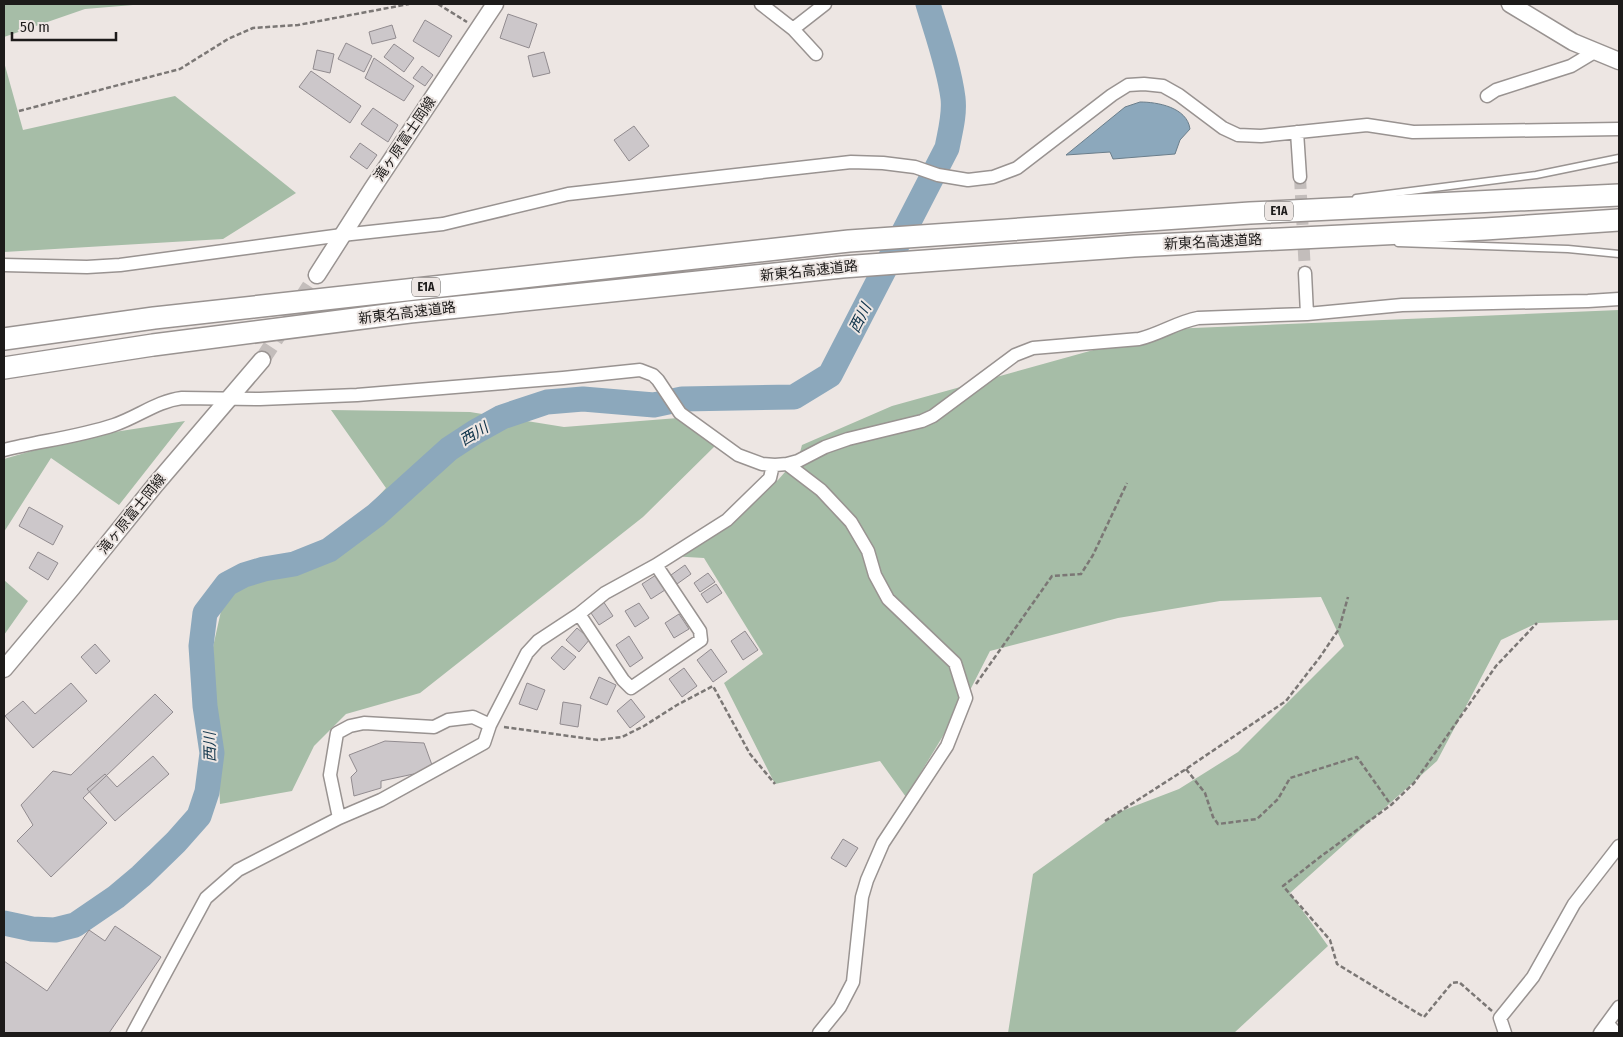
<svg xmlns="http://www.w3.org/2000/svg" width="1623" height="1037" font-family="'Fira Sans Condensed','Noto Sans JP',sans-serif">
	<style>
		.green { fill: #a6bda7 }
		.water { fill: #8ca8bc; stroke: #6b7e8b }
		.lines { fill: none; stroke-linecap: round; stroke-linejoin: round }
		.river { stroke: #8ca8bc; stroke-width: 25 }
		.building { fill: #ccc7ca; stroke: #918b8f }
		.street-tunnel { stroke: #c3bdbb; stroke-width: 12; stroke-dasharray: 12 6; stroke-linecap: butt }
		.secondary-tunnel { stroke: #c3bdbb; stroke-width: 16; stroke-dasharray: 16 8; stroke-linecap: butt }
		.lane-casing { stroke: #999391; stroke-width: 9 }
		.street-casing { stroke: #999391; stroke-width: 15 }
		.secondary-casing { stroke: #999391; stroke-width: 19 }
		.highway-casing { stroke: #999391; stroke-width: 24 }
		.path { stroke: #7b7775; stroke-width: 2.5; stroke-dasharray: 5 2.5; stroke-linecap: butt }
		.lane { stroke: #fff; stroke-width: 6 }
		.street { stroke: #fff; stroke-width: 12 }
		.secondary { stroke: #fff; stroke-width: 16 }
		.highway { stroke: #fff; stroke-width: 21 }
		.labels { text-anchor: middle; dominant-baseline: central; stroke-width: 4; stroke-linejoin: round; paint-order: stroke }
		.shield { fill: #ede6e3; stroke: #5b5856; stroke-width: 1 }
		.shield-label { font-size: 12px; font-weight: bold; fill: #1d1b1a }
		.street-label { font-size: 14px; fill: #1d1b1a; stroke: #ede6e3 }
		.water-label { font-size: 15px; font-style: italic; fill: #0d3249; stroke: #ede6e3 }
	</style>
	<rect width="100%" height="100%" fill="#ede6e3"/>
	<!-- green -->
	<path class="green" d="M4,4H145L85,9L4,37Z
		M4,62L23,130L175,96L296,193L223,239L4,252Z
		M1619,310V620L1537,623L1501,640L1437,761L1290,893L1328,946L1234,1033H1008L1033,874L1119,812L1179,789L1238,752L1344,646L1321,597L1220,601L1118,618L990,651L966,698L906,797L880,761L775,784L724,683L763,654L704,558L670,556L778,480L799,456L802,445L892,406L1169,329Z
		M331,410L470,412L564,427L678,418L717,444L643,517L420,693L346,714L314,746L292,791L220,804L213,647L227,584L329,550L386,488Z
		M185,421L119,505L51,458L4,532V459L76,438Z
		M4,580L28,601L4,635Z"/>
	<!-- water -->
	<path class="water" d="M1140,102C1157,102 1187,107 1190,129L1180,140L1175,154L1113,159L1110,152L1066,155L1125,107Z"/>
	<g class="lines">
		<!-- river -->
		<path class="river" d="M4,923L32,929L55,930L75,925L116,897L141,876L176,842L199,816L207,792L212,753L205,706L201,646L205,613L227,584L244,575L264,569L294,564L329,550L376,515L449,449L475,432L502,417L547,402L583,399L654,405L682,399L794,397L830,375L947,148C950,132 955,115 953,98C949,67 937,34 928,4"/>
	</g>
	<!-- building -->
	<path class="building" d="M508,14L537,24L529,48L500,38Z
		M425,20L452,36L439,57L413,41Z
		M392,25L396,38L372,44L369,32Z
		M346,43L372,56L364,72L338,59Z
		M394,44L414,58L404,72L384,57Z
		M317,50L334,54L330,73L313,69Z
		M544,52L550,73L533,77L528,56Z
		M374,58L414,86L404,101L365,78Z
		M422,66L433,75L425,86L413,78Z
		M311,71L361,106L350,123L299,87Z
		M373,108L398,125L388,142L361,124Z
		M634,126L649,146L629,161L614,140Z
		M360,143L377,155L367,169L350,157Z
		M29,507L63,526L53,545L19,526Z
		M38,552L58,563L48,580L29,568Z
		M685,565L691,574L677,584L671,575Z
		M708,573L715,582L700,592L694,583Z
		M656,575L665,590L651,599L642,584Z
		M716,584L722,593L707,603L701,594Z
		M603,601L613,616L599,625L589,610Z
		M639,603L649,618L635,627L625,611Z
		M679,614L689,629L674,638L665,623Z
		M577,628L590,639L579,652L566,640Z
		M745,631L758,650L743,660L731,641Z
		M629,636L643,658L630,667L616,645Z
		M95,644L110,661L96,674L81,657Z
		M562,646L576,657L564,670L551,658Z
		M711,649L727,672L713,682L697,660Z
		M684,668L697,686L682,697L669,679Z
		M599,677L616,685L607,705L590,698Z
		M71,683L87,701L33,748L5,716L23,701L35,714Z
		M527,683L545,690L537,710L519,704Z
		M155,694L173,712L83,798L107,823L51,877L17,841L33,825L21,805L53,771L71,775Z
		M631,699L645,717L630,728L617,711Z
		M563,702L581,705L578,727L560,724Z
		M385,741L424,743L432,765L423,772L381,781V788L354,796L351,777L357,771L349,755Z
		M153,756L169,774L115,821L87,789L105,774L117,787Z
		M843,839L858,848L846,867L831,858Z
		M115,926L161,957L109,1033H4V961L47,991L89,930L105,941Z"/>
	<g class="lines">
		<!-- street-tunnel -->
		<path class="street-tunnel" d="M1300,177L1305,273"/>
		<!-- secondary-tunnel -->
		<path class="secondary-tunnel" d="M262,360L317,275"/>
		<defs>
			<path id="lane" d="M1356,198L1536,175L1619,158
				M1398,243L1568,249L1619,254"/>
			<path id="street" d="M761,4L793,29L816,54
				M793,29L825,4
				M1487,96L1496,90L1571,66L1596,51
				M1297,132L1300,177
				M4,265L87,267L120,265L342,235L443,224L568,194L851,162L883,163L915,167L938,175L968,180L993,177L1017,168L1112,95L1128,85L1144,84L1163,86L1179,95L1223,128L1238,135L1261,136L1367,125L1413,132L1619,129
				M1305,273L1307,314
				M4,450C40,441 78,437 114,425C138,417 157,401 182,398L260,399L357,395L563,378L640,370L653,375L658,380L680,413L738,455L762,464L775,465L787,464L798,461L825,447L848,439L922,421L933,416L1015,355L1033,348L1139,339C1160,334 1177,322 1198,318L1307,314L1402,305L1588,301L1619,299
				M787,464L821,490L851,522L868,551L875,575L888,599L955,663L966,698L947,746L883,843L867,880L862,897L853,982L840,1007L819,1033
				M579,614L623,680L631,688L701,640L700,631L656,565
				M339,818L330,775L337,733L350,726L364,723L434,727L448,720L473,717L490,725
				M1608,1024L1616,1033
				M133,1033L206,898L238,870L339,818L381,800L484,743L490,725L527,653L538,641L579,614L605,593L656,565L727,520L770,478L773,465
				M1505,1033L1500,1018L1533,977L1574,904L1619,846
				M1600,1033L1619,1007"/>
			<path id="secondary" d="M1510,4L1573,42L1619,61
				M317,275L372,189L495,4
				M4,669L72,588L156,484L262,360"/>
			<path id="highway" d="M4,339L154,318L849,241L1250,213L1619,195
				M4,368L153,345L410,312L842,267L1134,246L1485,229L1619,220"/>
		</defs>
		<!-- lane casing -->
		<use href="#lane" class="lane-casing"/>
		<!-- street casing -->
		<use href="#street" class="street-casing"/>
		<!-- secondary casing -->
		<use href="#secondary" class="secondary-casing"/>
		<!-- highway casing -->
		<use href="#highway" class="highway-casing"/>
		<!-- path -->
		<path class="path" d="M438,4L467,22
			M19,111L180,69L228,39L253,28L298,25L409,4
			M976,684L1052,576L1081,574L1093,555L1127,483
			M504,727L598,740L622,737L644,726L677,705L713,686L750,754L775,784
			M1186,769L1205,793L1213,817L1218,824L1257,819L1278,799L1290,778L1357,757L1391,805
			M1105,821L1186,769L1286,701L1320,657L1339,629L1348,597
			M1492,1011L1459,982L1452,983L1424,1017L1337,964L1330,940L1283,886L1320,857L1391,805L1414,783L1496,666L1537,623"/>
		<!-- lane -->
		<use href="#lane" class="lane"/>
		<!-- street -->
		<use href="#street" class="street"/>
		<!-- secondary -->
		<use href="#secondary" class="secondary"/>
		<!-- highway -->
		<use href="#highway" class="highway"/>
	</g>
	<g class="labels">
		<!-- shield labels -->
		<g class="shield">
			<rect x="1265" y="201.5" width="28" height="19" rx="4"/>
			<rect x="412" y="277.5" width="28" height="19" rx="4"/>
		</g>
		<g class="shield-label">
			<text x="1279" y="211">E1A</text>
			<text x="426" y="287">E1A</text>
		</g>
		<!-- street labels -->
		<g class="street-label">
			<text transform="translate(405 139) rotate(-56)">滝ヶ原富士岡線</text>
			<text transform="translate(1213 242) rotate(-3)">新東名高速道路</text>
			<text transform="translate(809 271) rotate(-6)">新東名高速道路</text>
			<text transform="translate(407 313) rotate(-7)">新東名高速道路</text>
			<text transform="translate(132 514) rotate(-51)">滝ヶ原富士岡線</text>
		</g>
		<!-- water labels -->
		<g class="water-label">
			<text transform="translate(860 318) rotate(-63)">西川</text>
			<text transform="translate(474 434) rotate(-31)">西川</text>
			<text transform="translate(210 747) rotate(-91)">西川</text>
		</g>
	</g>
	<!-- border -->
	<rect width="1623" height="1037" fill="none" stroke="#1d1b1a" stroke-width="10"/>
	<!-- scale -->
	<path d="M12 32v8h104v-8" fill="none" stroke="#1d1b1a" stroke-width="2.5"/>
	<text x="20" y="32" font-size="15" fill="#1d1b1a" stroke="#ede6e3" stroke-width="4" paint-order="stroke">50 m</text>
</svg>
